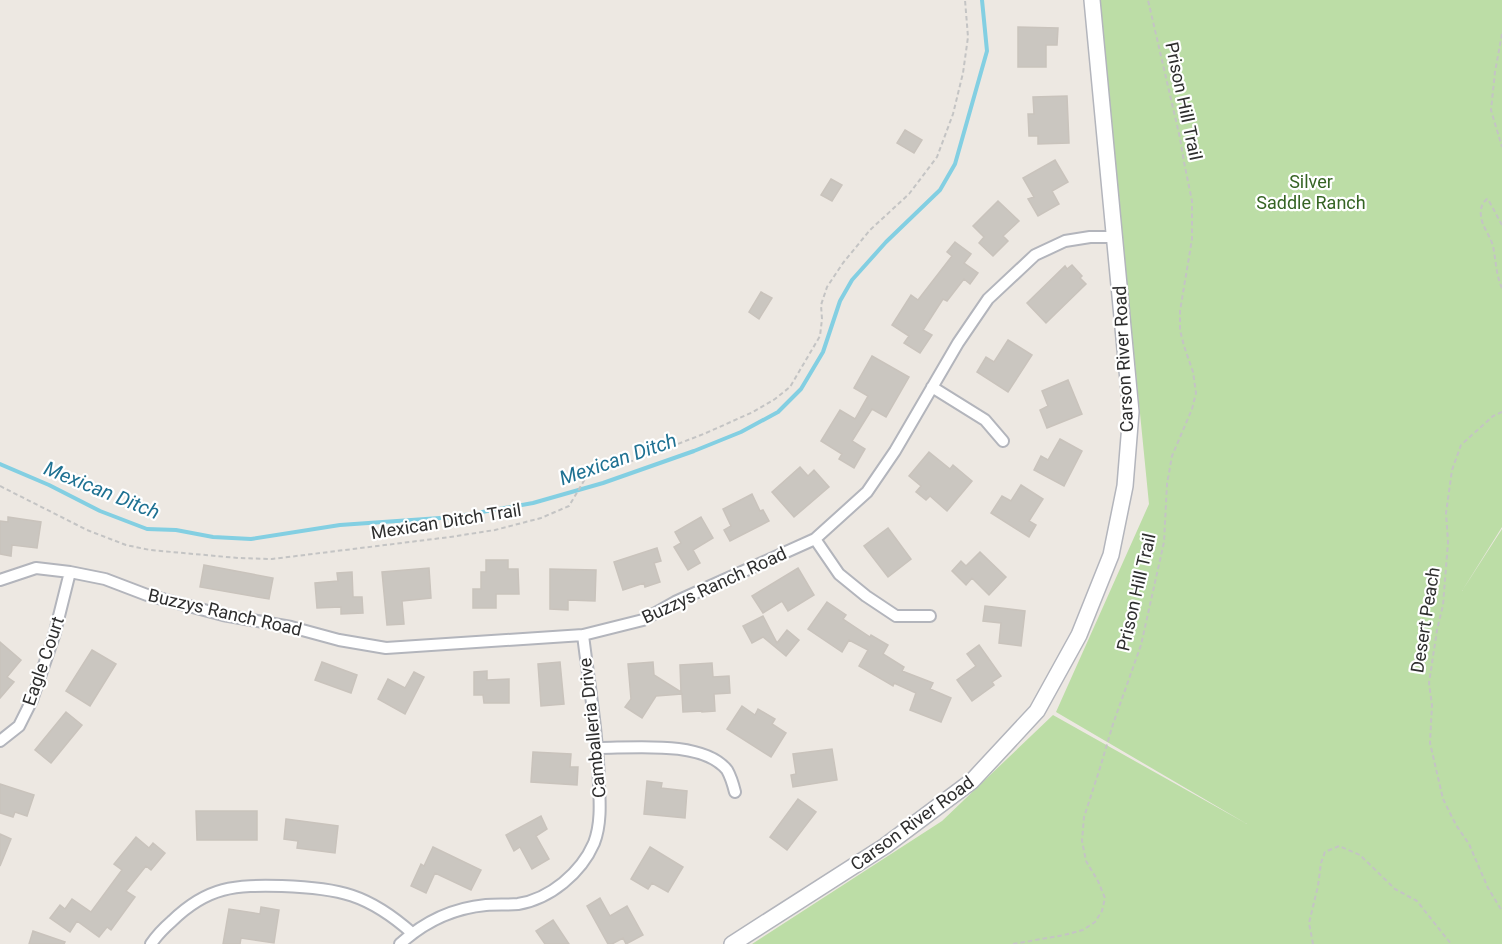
<svg xmlns="http://www.w3.org/2000/svg" width="1502" height="944" font-family="Roboto,sans-serif">
	<style>
		.green { fill: #bcdda6 }
		.lines { fill: none; stroke-linecap: round; stroke-linejoin: round }
		.stream { stroke: #83cfe2; stroke-width: 4 }
		.building { fill: #cac6c0; stroke: #c9c3bc; stroke-width: 1.5 }
		.street-casing { stroke: #b3b5bc; stroke-width: 14 }
		.secondary-casing { stroke: #b3b5bc; stroke-width: 18 }
		.path { stroke: #c4c4c4; stroke-width: 2; stroke-dasharray: 4.5 3; stroke-linecap: butt }
		.street { stroke: #fff; stroke-width: 10 }
		.secondary { stroke: #fff; stroke-width: 15 }
		.labels { text-anchor: middle; dominant-baseline: central; stroke-width: 4.5; stroke-linejoin: round; paint-order: stroke }
		.street-label { font-size: 18px; fill: #2e2e2e; stroke: #fff }
		.park-label { font-size: 18px; fill: #366424; stroke: #fff }
		.water-label { font-size: 20px; font-style: italic; fill: #1e7192; stroke: #fff }
	</style>
	<rect width="100%" height="100%" fill="#ede8e2"/>
	<!-- green -->
	<path class="green" d="M1099,0H1502V527L1462,591L1502,529V944H752L942,821L1053,715L1247,824L1056,712L1149,504Z"/>
	<g class="lines">
		<!-- stream -->
		<path class="stream" d="M0,464L49,485L100,511L147,529L176,530L213,537L251,539L340,525L454,517L533,503L603,483L694,451L741,432L778,412L801,389L823,352L840,301L852,280L886,242L940,190L955,164L987,51L982,0"/>
	</g>
	<!-- building -->
	<path class="building" d="M1018,27L1058,28L1057,45H1046V67H1018Z
		M1067,96L1069,143L1038,144V136H1029L1028,114H1034L1033,97Z
		M905,130L922,140L914,153L897,143Z
		M1055,160L1068,182L1052,191L1059,204L1038,216L1028,199L1034,197L1023,178Z
		M831,179L842,185L832,201L821,195Z
		M998,201L1019,221L1003,236L1008,241L993,256L979,243L984,237L973,226Z
		M955,242L971,254L964,263L978,273L970,284L964,279L947,301L943,299L923,330L932,335L920,353L904,343L909,336L892,325L911,295L918,300L952,256L947,252Z
		M1072,265L1082,276L1080,278L1086,284L1046,323L1027,303L1065,266L1067,269Z
		M761,292L772,298L759,319L749,312Z
		M1008,340L1032,355L1008,392L977,372L986,357L994,362Z
		M872,356L909,377L886,417L872,409L852,441L865,449L854,468L839,459L842,454L821,441L840,410L855,419L868,396L854,388Z
		M1068,380L1082,414L1047,428L1040,410L1048,406L1042,391Z
		M1060,439L1082,451L1064,486L1034,470L1041,456L1048,460Z
		M929,452L950,469L953,465L972,481L947,511L930,496L926,500L916,492L921,486L909,476Z
		M800,467L808,476L814,470L829,487L794,517L772,492Z
		M1021,485L1043,499L1029,521L1036,525L1029,537L991,513L1002,496L1011,501Z
		M752,494L760,511L763,510L769,521L730,541L724,530L731,526L723,509Z
		M8,517L41,522L37,548L12,545L11,556L0,554V521L8,522Z
		M701,517L713,538L693,550L700,563L688,570L674,547L681,543L675,532Z
		M888,528L911,559L888,577L864,546Z
		M657,548L661,561L654,563L660,582L645,587L644,583L623,590L614,562Z
		M980,552L1006,577L989,595L972,578L966,585L952,571L961,561L966,566Z
		M486,560H508V569H518L519,594H496V608H473V589H481V572H486Z
		M204,565L273,578L269,599L200,587Z
		M429,568L431,598L402,601L404,624L387,625L382,572Z
		M798,568L814,595L788,611L782,601L763,613L752,596Z
		M550,569L596,570L595,601L568,600V610L550,609Z
		M352,572L353,597H362L363,613L341,614V607L317,608L315,583L338,581L337,573Z
		M827,602L846,615L843,619L870,637L871,635L888,645L883,654L904,667L902,671L933,683L930,689L951,698L941,722L910,710L916,693L894,683L893,686L859,666L868,650L849,640L842,652L808,629Z
		M985,606L1025,611L1021,646L999,643L1001,623L983,621Z
		M763,616L777,643L787,630L799,640L786,656L763,637L752,643L743,626Z
		M0,642L21,660L7,677L14,682L0,698Z
		M979,645L1001,676L992,682L994,685L972,701L957,680L976,666L967,654Z
		M92,650L116,664L90,706L66,691Z
		M322,662L357,675L351,693L315,680Z
		M560,662L564,704L541,706L538,664Z
		M653,662L654,675L681,692L680,665L712,663L713,677L729,676L730,693L714,694L715,711L702,712V711L683,712L682,694L656,696L642,718L625,707L631,699L628,664Z
		M487,671V680L509,679V703H484L483,695H474V672Z
		M414,672L424,677L405,714L378,699L388,679L405,688Z
		M742,706L755,715L758,709L775,719L772,724L786,733L771,757L727,729Z
		M66,712L82,725L51,763L35,750Z
		M832,749L837,780L793,787L791,775L796,774L793,754Z
		M533,752L571,754L570,767H578L577,785L531,782Z
		M647,781L662,783L661,788L687,791L685,818L644,814Z
		M0,784L34,795L27,816L15,812L13,817L0,813Z
		M798,799L816,812L787,850L770,837Z
		M196,811H257V840H197Z
		M541,816L547,829L536,836L549,859L532,869L520,847L514,851L506,835Z
		M286,819L338,826L335,853L297,848L298,841L284,839Z
		M0,834L11,839L0,866Z
		M136,837L149,848L153,843L165,853L151,870L146,866L126,891L135,897L111,930L107,927L99,937L77,921L70,932L50,918L60,905L65,909L72,899L91,912L122,870L114,864Z
		M433,847L481,870L471,890L435,873L426,893L411,886L421,864L424,866Z
		M650,847L683,867L668,892L652,883L648,889L631,879Z
		M600,898L610,916L627,906L643,935L626,944L623,938L612,944H608L587,906Z
		M261,907L279,910L274,943L241,938L240,944H223L229,909L260,914Z
		M553,920L569,944H545L536,931Z
		M33,931L65,942L64,944H29Z"/>
	<g class="lines">
		<defs>
			<path id="street" d="M932,387L985,420L1003,441
				M815,539L839,574L866,596L896,616H930
				M0,580L36,568L70,572L105,579L147,595L223,615L291,627L339,640L386,648L583,635L643,620L675,602L815,539L867,492L895,451L958,343L988,299L1035,255L1065,241L1090,237H1115
				M0,741L19,726L32,700L54,636L70,572
				M598,748C633,748 703,740 727,770C731,777 733,784 735,792
				M151,944C157,935 164,928 172,921C208,886 235,885 282,886C339,888 368,894 412,933
				M400,944C424,922 454,908 486,905C496,904 507,905 518,904C550,899 581,873 594,843C601,825 600,804 599,785C598,734 589,685 583,635"/>
			<path id="secondary" d="M732,944L885,846L972,781L1037,711L1079,635L1111,555L1125,486L1131,412L1092,0"/>
		</defs>
		<!-- street casing -->
		<use href="#street" class="street-casing"/>
		<!-- secondary casing -->
		<use href="#secondary" class="secondary-casing"/>
		<!-- path -->
		<path class="path" d="M1502,34L1495,72L1491,110L1502,147
			M1502,225L1489,201L1487,199C1482,203 1480,209 1481,216C1482,227 1490,235 1493,246C1496,261 1496,275 1502,288
			M1502,412L1493,416L1461,445L1452,470L1446,513L1448,542L1443,605L1437,630L1429,683L1432,705L1430,743L1443,799L1456,825L1469,844L1488,888L1502,911
			M0,486L87,530L126,545L150,550L238,558L272,559L450,537L495,530L541,518L569,506L585,479L602,471L647,456L706,433L753,412L775,399L790,387L820,336L822,319L821,305L827,287L843,263L870,230L909,194L937,157L953,114L963,73L968,37L965,0
			M1013,944L1064,935L1083,930L1095,922L1102,911L1105,898L1098,881L1086,861L1082,841L1084,817L1100,768L1113,724L1141,645L1164,542L1167,484L1172,456L1192,409L1196,393L1193,372L1184,346L1180,330V311L1192,239V201L1184,162L1180,138L1148,0
			M1313,944L1309,923L1318,886L1321,863L1325,852L1339,846L1360,855L1395,889L1417,901L1451,944"/>
		<!-- street -->
		<use href="#street" class="street"/>
		<!-- secondary -->
		<use href="#secondary" class="secondary"/>
	</g>
	<g class="labels">
		<!-- street labels -->
		<g class="street-label">
			<text transform="translate(1184 101) rotate(78)">Prison Hill Trail</text>
			<text transform="translate(1123 359) rotate(-93)">Carson River Road</text>
			<text transform="translate(446 521) rotate(-9)">Mexican Ditch Trail</text>
			<text transform="translate(714 585) rotate(-25)">Buzzys Ranch Road</text>
			<text transform="translate(1136 592) rotate(-77)">Prison Hill Trail</text>
			<text transform="translate(225 612) rotate(13)">Buzzys Ranch Road</text>
			<text transform="translate(1425 620) rotate(-81)">Desert Peach</text>
			<text transform="translate(43 661) rotate(-71)">Eagle Court</text>
			<text transform="translate(592 728) rotate(-96)">Camballeria Drive</text>
			<text transform="translate(912 823) rotate(-36)">Carson River Road</text>
		</g>
		<!-- park labels -->
		<g class="park-label">
			<text x="1311" y="181">Silver<tspan x="1311" dy="21">Saddle Ranch</tspan></text>
		</g>
		<!-- water labels -->
		<g class="water-label">
			<text transform="translate(618 459) rotate(-19)">Mexican Ditch</text>
			<text transform="translate(102 490) rotate(22)">Mexican Ditch</text>
		</g>
	</g>
</svg>
